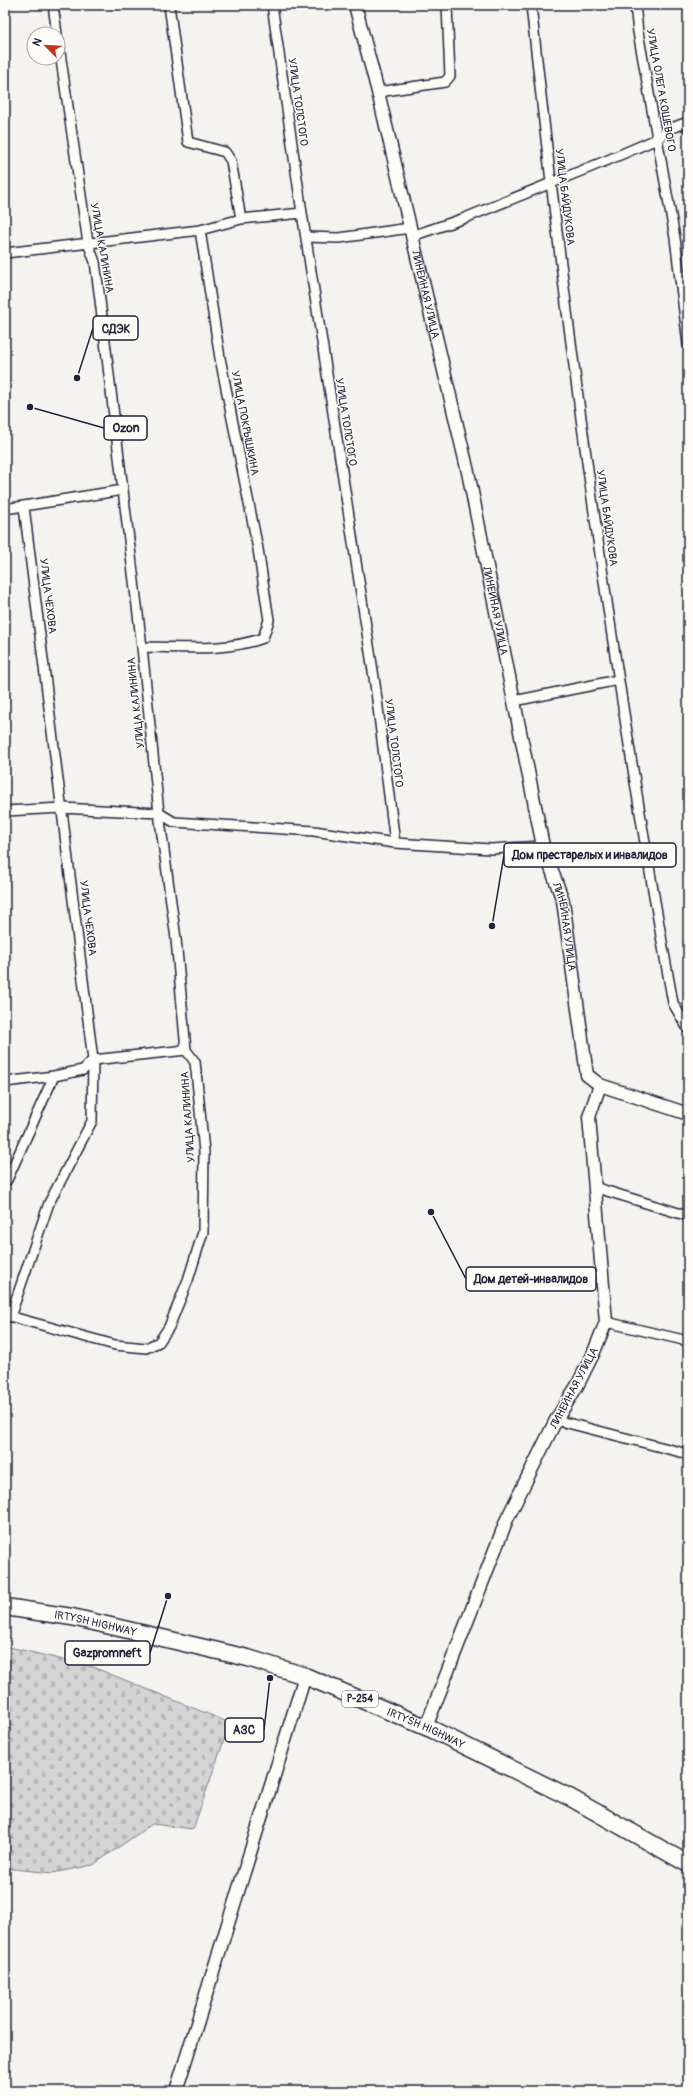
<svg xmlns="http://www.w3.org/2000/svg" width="693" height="2096" font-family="Pangolin,sans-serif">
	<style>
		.cemetery { fill: url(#cemetery-stones); stroke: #7c7b88 }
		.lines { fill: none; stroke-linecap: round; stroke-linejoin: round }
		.street-casing { stroke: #22223b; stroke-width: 12 }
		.secondary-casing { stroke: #22223b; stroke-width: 15 }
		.highway-casing { stroke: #22223b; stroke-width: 19 }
		.street { stroke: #fdfcf7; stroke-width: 9 }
		.secondary { stroke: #fdfcf7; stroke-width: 12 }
		.highway { stroke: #fdfcf7; stroke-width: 16 }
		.labels { text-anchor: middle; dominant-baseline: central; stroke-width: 3; stroke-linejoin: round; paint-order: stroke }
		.shield { fill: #fdfcf7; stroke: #646373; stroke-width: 1 }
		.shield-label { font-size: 10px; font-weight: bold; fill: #22223b }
		.street-label { font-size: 11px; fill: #22223b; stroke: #fdfcf7 }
		.leader { fill: none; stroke: #22223b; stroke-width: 1.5 }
		.callout-dot { fill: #22223b; stroke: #fdfcf7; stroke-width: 1.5 }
		.callout { fill: #fdfcf7; stroke: #22223b; stroke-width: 1.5 }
		.callout-label { font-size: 12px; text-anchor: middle; font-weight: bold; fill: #22223b }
	</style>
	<defs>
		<pattern id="cemetery-stones" width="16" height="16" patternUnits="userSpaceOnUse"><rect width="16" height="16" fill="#d5d4d5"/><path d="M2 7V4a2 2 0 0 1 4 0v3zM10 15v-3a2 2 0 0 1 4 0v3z" fill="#b7b6b8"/></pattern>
	</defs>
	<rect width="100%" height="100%" fill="#f4f3ef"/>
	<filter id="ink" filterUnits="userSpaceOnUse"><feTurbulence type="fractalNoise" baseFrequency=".025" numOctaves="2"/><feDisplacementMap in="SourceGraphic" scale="8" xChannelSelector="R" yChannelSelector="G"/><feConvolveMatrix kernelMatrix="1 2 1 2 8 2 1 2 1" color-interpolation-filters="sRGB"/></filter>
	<g filter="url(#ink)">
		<!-- cemetery -->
		<path class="cemetery" d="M5,1646L93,1667L230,1723L193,1829L152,1824L93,1865L52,1873L5,1868Z"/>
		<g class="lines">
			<defs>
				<path id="street" d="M53,5L57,34
					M169,5L188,142L225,152L231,161L241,219
					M272,5L302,213L375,684L395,843
					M531,5C567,339 613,673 673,1003L688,1029
					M635,5L638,32L675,238L688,344
					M378,92L445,82L450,76L447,5
					M412,236L465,218L608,160L657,139L669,129L688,122
					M306,237L339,238L410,228
					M5,253L200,230L241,219L302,213
					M5,509L123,490
					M142,647C182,647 225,652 263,638L269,620L258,549L220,358L200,230
					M514,701L618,680
					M5,811L62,808L159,813L174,822L314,831L395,843L491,849L543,846
					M54,1076L83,1070L93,1060L186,1050
					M5,1082L54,1076L7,1180L5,1179
					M594,1187L688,1216
					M5,1315L115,1345L146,1348L159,1342L169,1327L188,1280L203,1232L204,1152L198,1090L195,1062L186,1050L176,939L159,813L142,647L99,292L95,262L88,243L58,39
					M10,1317L49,1203L92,1121L93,1060L24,507
					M606,1322L688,1341
					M556,1420L688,1454"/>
				<g id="secondary">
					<path id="s1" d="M355,5L378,92L468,472L543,846L563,901L587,1075L600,1085L589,1117L606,1322L593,1354L577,1386L556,1420L507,1519L426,1727"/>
					<path d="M600,1085L688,1114"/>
					<path d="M176,2091L305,1676"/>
				</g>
				<g id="highway">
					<path id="s2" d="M5,1607L72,1617L248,1658L305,1676L433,1730L571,1798L688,1864"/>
				</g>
			</defs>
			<!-- street casing -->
			<use href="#street" class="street-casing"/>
			<!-- secondary casing -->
			<use href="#secondary" class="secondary-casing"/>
			<!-- highway casing -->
			<use href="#highway" class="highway-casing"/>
			<!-- street -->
			<use href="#street" class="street"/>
			<!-- secondary -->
			<use href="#secondary" class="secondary"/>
			<!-- highway -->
			<use href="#highway" class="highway"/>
		</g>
	</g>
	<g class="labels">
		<!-- shield labels -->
		<rect class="shield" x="342" y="1691" width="36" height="16" rx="3"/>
		<g class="shield-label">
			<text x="360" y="1699">Р-254</text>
		</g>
		<!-- street labels -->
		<g class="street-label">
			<text transform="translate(661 90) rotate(80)">УЛИЦА ОЛЕГА КОШЕВОГО</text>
			<text transform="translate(298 102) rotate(82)">УЛИЦА ТОЛСТОГО</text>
			<text transform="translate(565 197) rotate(83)">УЛИЦА БАЙДУКОВА</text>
			<text transform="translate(102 248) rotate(80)">УЛИЦА КАЛИНИНА</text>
			<text stroke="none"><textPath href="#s1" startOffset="298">ЛИНЕЙНАЯ УЛИЦА</textPath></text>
			<text transform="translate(346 422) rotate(81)">УЛИЦА ТОЛСТОГО</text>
			<text transform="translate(245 423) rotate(79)">УЛИЦА ПОКРЫШКИНА</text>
			<text transform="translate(607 518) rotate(82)">УЛИЦА БАЙДУКОВА</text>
			<text transform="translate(48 596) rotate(83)">УЛИЦА ЧЕХОВА</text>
			<text stroke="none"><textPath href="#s1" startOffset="622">ЛИНЕЙНАЯ УЛИЦА</textPath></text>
			<text transform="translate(136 703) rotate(-96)">УЛИЦА КАЛИНИНА</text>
			<text transform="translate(394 743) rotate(83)">УЛИЦА ТОЛСТОГО</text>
			<text transform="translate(88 918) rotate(83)">УЛИЦА ЧЕХОВА</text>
			<text stroke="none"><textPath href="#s1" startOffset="946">ЛИНЕЙНАЯ УЛИЦА</textPath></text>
			<text transform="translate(188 1117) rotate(-94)">УЛИЦА КАЛИНИНА</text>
			<text transform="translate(574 1388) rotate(-62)">ЛИНЕЙНАЯ УЛИЦА</text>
			<text stroke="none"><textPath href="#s2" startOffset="92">IRTYSH HIGHWAY</textPath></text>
			<text stroke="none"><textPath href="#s2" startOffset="440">IRTYSH HIGHWAY</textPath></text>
		</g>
	</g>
	<!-- callouts -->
	<path class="leader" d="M77 378L93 328M30 407L104 428M492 926L504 855M431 1212L466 1279M168 1596L150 1653M270 1678L264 1730"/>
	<g class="callout-dot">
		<circle cx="77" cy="378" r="4"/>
		<circle cx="30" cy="407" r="4"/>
		<circle cx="492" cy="926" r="4"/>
		<circle cx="431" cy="1212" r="4"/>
		<circle cx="168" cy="1596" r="4"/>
		<circle cx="270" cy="1678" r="4"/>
	</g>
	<g class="callout">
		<rect x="93" y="316" width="45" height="24" rx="4"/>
		<rect x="104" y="416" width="43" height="24" rx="4"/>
		<rect x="504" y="843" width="172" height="24" rx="4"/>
		<rect x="466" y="1267" width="130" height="24" rx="4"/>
		<rect x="65" y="1641" width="85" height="24" rx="4"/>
		<rect x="225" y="1718" width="39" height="24" rx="4"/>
	</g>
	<g class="callout-label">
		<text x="116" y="333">СДЭК</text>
		<text x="126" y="432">Ozon</text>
		<text x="590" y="859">Дом престарелых и инвалидов</text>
		<text x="531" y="1283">Дом детей-инвалидов</text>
		<text x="107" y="1657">Gazpromneft</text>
		<text x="244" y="1734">АЗС</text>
	</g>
	<!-- margin -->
	<rect width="693" height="2096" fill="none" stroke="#fdfcf7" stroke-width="20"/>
	<rect x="10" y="10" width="673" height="2076" fill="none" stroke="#22223b" stroke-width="1.5" filter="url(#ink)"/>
	<!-- north arrow -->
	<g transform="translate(46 46) rotate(294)"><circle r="19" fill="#fdfcf7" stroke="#a5a5ac"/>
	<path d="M0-3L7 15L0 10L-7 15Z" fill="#c8321e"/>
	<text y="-6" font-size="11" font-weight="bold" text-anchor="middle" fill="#22223b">N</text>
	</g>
</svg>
